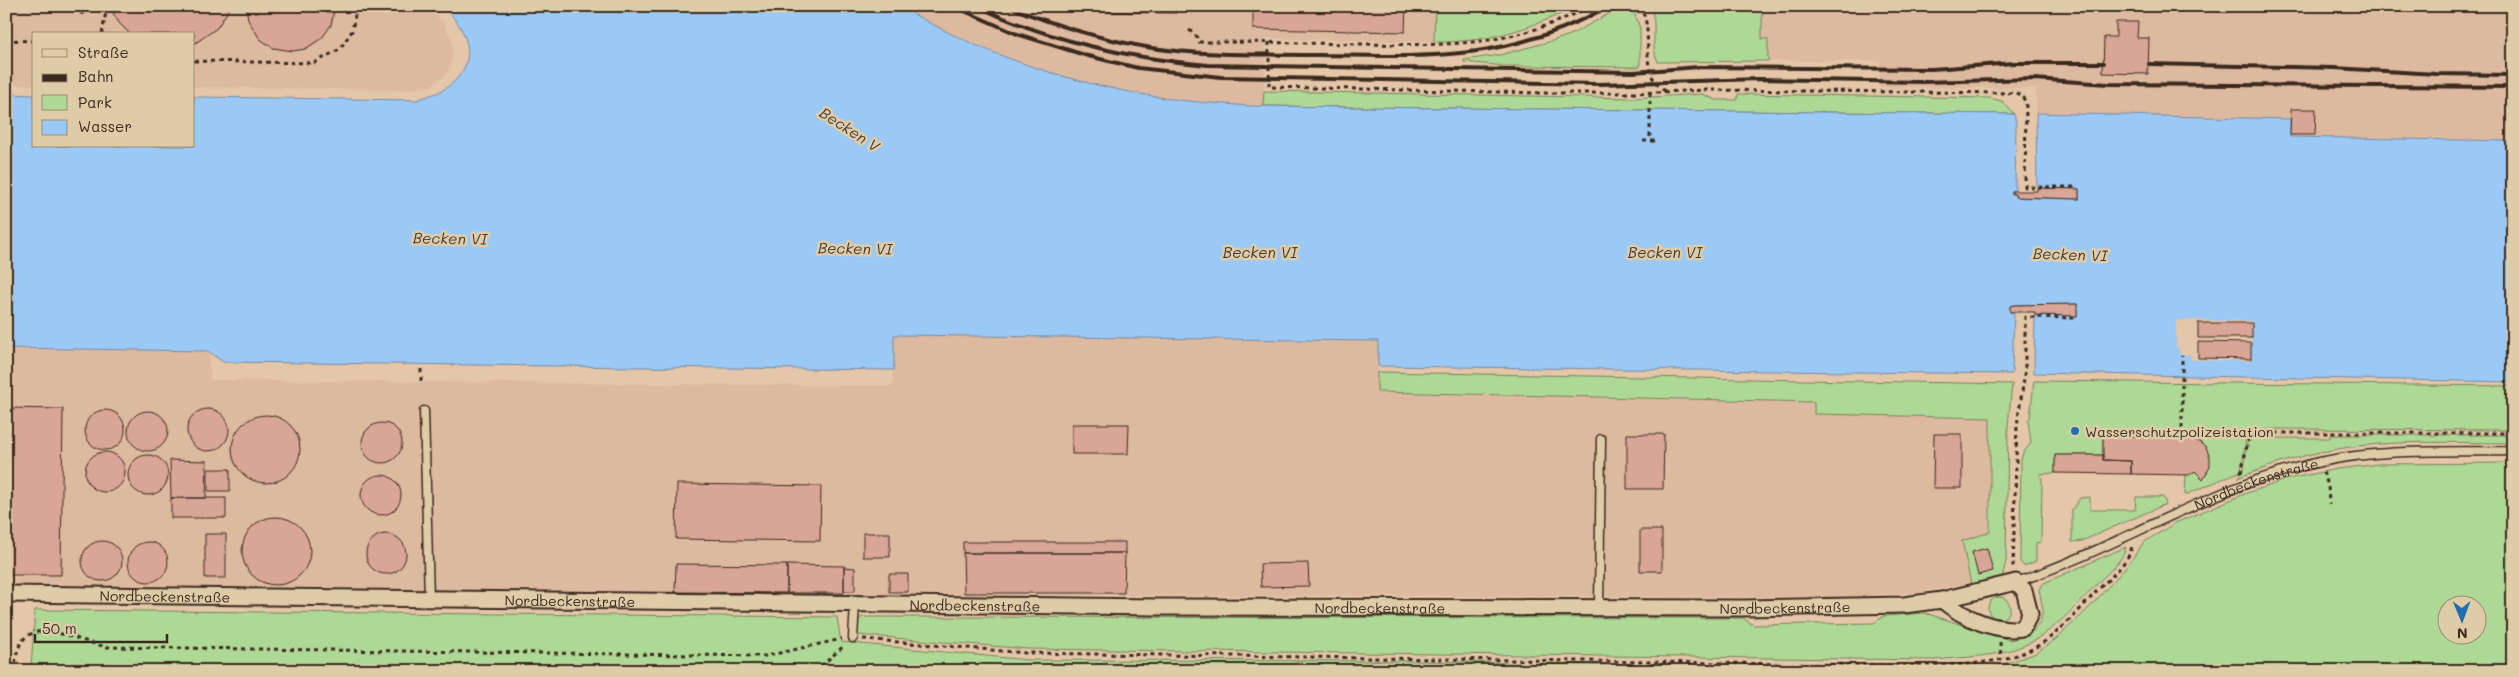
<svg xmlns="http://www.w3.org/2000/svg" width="2519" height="677" font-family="Mali,sans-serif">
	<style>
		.built { fill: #ddb9a0 }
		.green { fill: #aed895; stroke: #74815a; fill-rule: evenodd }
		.water { fill: #9bc9f6; stroke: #7589a0 }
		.pier { fill: #e4c6a9 }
		.building { fill: #d8a596; stroke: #3b2a1e }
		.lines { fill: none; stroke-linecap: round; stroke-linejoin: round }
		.service-casing { stroke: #3b2a1e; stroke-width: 11 }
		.minor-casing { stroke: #3b2a1e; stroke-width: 19 }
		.path { stroke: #3b2a1e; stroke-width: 3; stroke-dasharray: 4 4; stroke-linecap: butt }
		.service { stroke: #decca9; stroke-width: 8 }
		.minor { stroke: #decca9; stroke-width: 15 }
		.rail { stroke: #3b2a1e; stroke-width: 4 }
		.poi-dot { fill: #1f6fb2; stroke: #decca9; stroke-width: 2 }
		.labels { text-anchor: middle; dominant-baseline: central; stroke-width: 5; stroke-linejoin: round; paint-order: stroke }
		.poi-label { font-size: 14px; fill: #3b2a1e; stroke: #decca9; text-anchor: start }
		.street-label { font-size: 14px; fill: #3b2a1e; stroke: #decca9 }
		.water-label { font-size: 15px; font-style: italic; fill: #453a34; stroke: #decca9 }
	</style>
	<rect width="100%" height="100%" fill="#e4c6a9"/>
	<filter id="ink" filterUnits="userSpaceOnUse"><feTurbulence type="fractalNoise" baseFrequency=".02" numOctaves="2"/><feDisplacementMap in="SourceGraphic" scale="10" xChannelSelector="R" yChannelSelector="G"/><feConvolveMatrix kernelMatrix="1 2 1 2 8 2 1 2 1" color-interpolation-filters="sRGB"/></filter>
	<g filter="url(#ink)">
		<!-- built -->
		<path class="built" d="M6,6H426L443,22L452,41L453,56L447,73L431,86L403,90L194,87V34H34V85H6Z
			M900,6H1435L1434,42L1266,38L1263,106H1251L1179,100L1109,88L1045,72L978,45L922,20Z
			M1762,6H2513V141L2289,137V119L2036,113V88L1879,87V61H1768V39H1762Z
			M894,335L1378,341L1377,392L1814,402L1815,414L1990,418L1989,532L1962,541L1971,584L1912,593L1836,597L431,593L6,586V348L209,351L210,380L893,386Z"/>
		<!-- green -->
		<path class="green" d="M1435,6H1579C1530,28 1489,43 1434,42Z
			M1623,6L1632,7L1640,28V67L1505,66L1464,62V60L1500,55L1552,41L1570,35Z
			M1650,6H1762V39H1768V61L1658,62C1649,45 1659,24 1650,6Z
			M1264,91L1634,98L1702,94L1716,100H1737L1738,94L1990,98L2002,101L2014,114L1263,106Z
			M1377,372L2012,384L2008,426L2006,561L2002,578L1971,584L1962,541L1990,532V418L1814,414V402L1377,392Z
			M2034,381L2513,386V430L2269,429L2253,432L2246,438L2241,471L2185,495L2186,475L2195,471L2203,478C2217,461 2208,441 2186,436L2103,435V455H2055V473L2040,474L2042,480L2041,542L2036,543V561L2024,566L2020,562L2021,459L2023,453L2031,443L2028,420L2030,418Z
			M2259,435H2269V438H2330V435H2513V443C2453,443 2391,439 2332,450C2299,455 2268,467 2237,478C2254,462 2236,439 2259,435Z
			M2513,463V671H1867L1994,667L2034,654L2056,639L2089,608L2128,565L2143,543L2175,523L2247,493L2288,479L2337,469L2379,464ZM2446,604H2476V634H2446Z
			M2090,497V510H2135L2136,497H2163L2166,504L2082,541L2072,542V510L2080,498Z
			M2126,547C2123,561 2107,573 2098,583C2079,603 2050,635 2025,645C1997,657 1964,657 1934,660L1028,649L858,635C855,628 856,621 862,617L1743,618L1753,625L1874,623L1884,616L1925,613L2010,640L2029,635L2040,623L2043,610L2039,589L2044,583Z
			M1988 608a11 11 0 1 1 22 0a11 11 0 1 1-22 0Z
			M35,610L837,617L841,642L1028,660L1425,661L1844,671H161L31,668Z"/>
		<!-- water -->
		<path class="water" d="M443,6H900C984,57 1081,87 1179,100C1203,103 1227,104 1251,106L2014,114L2016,122L2015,191H2012V194H2015L2016,197L2079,199V189L2037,188L2036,113L2290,119V137L2513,141V382L2034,373L2035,315L2077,316V304L2014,305L2010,312H2014L2012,374L1378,366V341L894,335V370L223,362L208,351L6,348V94L34,95V146H194V97L417,100C426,96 438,94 446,88C481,63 469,31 443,6Z"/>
		<!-- pier -->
		<path class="pier" d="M2176,320L2252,321V323L2198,338H2252L2251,343H2198V358L2251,359V361L2191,360V355L2179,354L2180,349L2176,348Z"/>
		<!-- building -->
		<path class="building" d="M109,6H231L217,28L194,44V34H130L119,23Z
			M246,6H335L331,25L322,38L305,49L293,51L273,48L260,39L248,20Z
			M1097,6H1176V13L1097,12Z
			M1253,6H1406L1405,32L1253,29Z
			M2116,22H2138L2137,38H2149L2148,74L2103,73L2104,37H2116Z
			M2291,109H2316L2315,135H2290Z
			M2037,188L2079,189V199L2015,197V194H2012V191H2037Z
			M2077,304V316L2035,315V312H2010V306L2014,305Z
			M2198,323H2252V338H2198Z
			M2198,342L2251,343V359L2198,358Z
			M6,408L63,409L61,575H6Z
			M187 430a21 21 0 1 1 42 0a21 21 0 1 1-42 0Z
			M85 430a20 20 0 1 1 40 0a20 20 0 1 1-40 0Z
			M128 431a20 20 0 1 1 40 0a20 20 0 1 1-40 0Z
			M232 449a34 34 0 1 1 68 0a34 34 0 1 1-68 0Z
			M362 443a20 20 0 1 1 40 0a20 20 0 1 1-40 0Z
			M1072,424H1129L1128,454H1072Z
			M1627,434H1664L1663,489H1627Z
			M1934,434H1962V488H1933Z
			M2103,435L2193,438L2206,447L2210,457V467L2203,479L2195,471L2189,475L2131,474V461L2103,460Z
			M85 472a20 20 0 1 1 40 0a20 20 0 1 1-40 0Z
			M128 475a20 20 0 1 1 40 0a20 20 0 1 1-40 0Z
			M2055,455H2103V460L2131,461V474L2055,473Z
			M170,460L207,461L206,498H171Z
			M208,469H230V491H208Z
			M361 495a20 20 0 1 1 40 0a20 20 0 1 1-40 0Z
			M677,484L821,486L820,541L676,539Z
			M171,498H226V518H171Z
			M242 551a34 34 0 1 1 68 0a34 34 0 1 1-68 0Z
			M1640,530H1662V571H1640Z
			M863,533H890V557H863Z
			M366 554a20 20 0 1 1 40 0a20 20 0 1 1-40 0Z
			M205,534H226V578H205Z
			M82 561a20 20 0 1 1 40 0a20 20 0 1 1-40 0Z
			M128 562a20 20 0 1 1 40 0a20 20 0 1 1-40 0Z
			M963,542H1125V553H963Z
			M1987,548L1993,571L1978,575L1972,552Z
			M963,553H1125L1124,593H964Z
			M1308,563L1309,586L1261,587L1260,564Z
			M676,564L787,565V593L675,592Z
			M787,565L844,566V593H787Z
			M844,567L855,568V591H844Z
			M889,574H908V592H889Z"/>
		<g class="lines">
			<defs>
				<g id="service">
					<path d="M1047,6H1059"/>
					<path d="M424,411L429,599"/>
					<path id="s1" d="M2016,582C2119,548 2212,485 2320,462C2382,448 2449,452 2513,451"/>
					<path d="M1599,608L1601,439"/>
					<path d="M853,638L855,604"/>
				</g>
				<g id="minor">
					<path id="s2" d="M6,594L1159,607L1744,608L1904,605L1942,600L2016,582L2024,590L2030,614L2023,628C1997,633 1962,617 1942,600"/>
				</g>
			</defs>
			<!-- service casing -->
			<use href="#service" class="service-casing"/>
			<!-- minor casing -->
			<use href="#minor" class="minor-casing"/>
			<!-- path -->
			<path class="path" d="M1639,6C1658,31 1634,74 1667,92
				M1189,30L1195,34L1199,42C1252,42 1305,43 1358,44C1447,45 1509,49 1590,6
				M102,34L107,6
				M6,40L34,41
				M1269,42V87L1542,93H1634L1708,90L2016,93L2022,96L2026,103L2025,187H2076
				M194,61L314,63L340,49L352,31L356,10L355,6
				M1650,93V141
				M1643,141H1658
				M2511,364L2513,438
				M421,381V365
				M2182,436V355
				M2323,472L2328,485L2329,504
				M2241,473L2249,437L2260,433H2513
				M2013,567L2017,425L2025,372V317L2075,318
				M863,639L1026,653L1860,665C1911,665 1980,671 2028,651C2053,640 2076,614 2094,594C2107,580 2127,565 2132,547
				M2000,642L2001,659
				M15,671C16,605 69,640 108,647L766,656L842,639
				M815,671L845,645"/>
			<!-- service -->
			<use href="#service" class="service"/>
			<!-- minor -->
			<use href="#minor" class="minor"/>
			<!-- rail -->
			<path class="rail" d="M81,6L82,13
				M94,6V9
				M953,6L1017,34L1088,56L1138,68L1221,77L1599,84L1759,79L1922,82L2034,79L2108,84L2513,87
				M977,6C1046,40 1132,59 1208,65L1633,72L1699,67L1932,69L2014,63H2104
				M1007,6C1054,25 1102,40 1152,48C1207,56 1264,54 1319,55C1429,57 1509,62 1609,6
				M2149,64L2334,68L2436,74L2513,75"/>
		</g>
	</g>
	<!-- markers -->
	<circle class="poi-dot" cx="2075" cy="431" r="5"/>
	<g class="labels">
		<!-- poi labels -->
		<g class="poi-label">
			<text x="2085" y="431">Wasserschutzpolizeistation</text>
		</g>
		<!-- street labels -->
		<g class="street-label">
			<text stroke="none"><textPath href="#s1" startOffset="260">Nordbeckenstraße</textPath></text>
			<text stroke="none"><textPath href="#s2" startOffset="159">Nordbeckenstraße</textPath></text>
			<text stroke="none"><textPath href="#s2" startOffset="564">Nordbeckenstraße</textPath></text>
			<text stroke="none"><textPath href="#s2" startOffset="969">Nordbeckenstraße</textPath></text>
			<text stroke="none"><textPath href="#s2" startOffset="1374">Nordbeckenstraße</textPath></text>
			<text stroke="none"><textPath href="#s2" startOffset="1779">Nordbeckenstraße</textPath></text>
		</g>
		<!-- water labels -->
		<g class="water-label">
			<text transform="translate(850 129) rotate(33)">Becken V</text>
			<text transform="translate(450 238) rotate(1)">Becken VI</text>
			<text transform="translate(855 248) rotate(1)">Becken VI</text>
			<text x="1260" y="252">Becken VI</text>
			<text x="1665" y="252">Becken VI</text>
			<text transform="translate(2070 254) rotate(2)">Becken VI</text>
		</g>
	</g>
	<!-- margin -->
	<rect width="2519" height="677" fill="none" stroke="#decca9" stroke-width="25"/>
	<rect x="12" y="12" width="2494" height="652" fill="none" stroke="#3b2a1e" stroke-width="2" filter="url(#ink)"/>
	<!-- legend -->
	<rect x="32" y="32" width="162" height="115" fill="#decca9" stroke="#9d8b71"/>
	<rect x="42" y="49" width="25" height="8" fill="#decca9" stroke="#9d8b71"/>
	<text x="78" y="58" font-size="15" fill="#3b2a1e">Straße</text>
	<rect x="42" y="74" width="25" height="8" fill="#3b2a1e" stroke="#9d8b71"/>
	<text x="78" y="82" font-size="15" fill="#3b2a1e">Bahn</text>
	<rect x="42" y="95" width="25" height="15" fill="#aed895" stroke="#9d8b71"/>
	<text x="78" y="108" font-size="15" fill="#3b2a1e">Park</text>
	<rect x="42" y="120" width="25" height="15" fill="#9bc9f6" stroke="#9d8b71"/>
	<text x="78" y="132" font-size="15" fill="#3b2a1e">Wasser</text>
	<!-- north arrow -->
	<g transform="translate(2462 620) rotate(179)"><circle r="24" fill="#decca9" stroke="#9d8b71"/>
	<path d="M0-4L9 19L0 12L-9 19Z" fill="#1f6fb2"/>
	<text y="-8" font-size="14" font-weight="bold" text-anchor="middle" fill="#3b2a1e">N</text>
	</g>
	<!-- scale -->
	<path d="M35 634v8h132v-8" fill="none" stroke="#3b2a1e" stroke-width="2.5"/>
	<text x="42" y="634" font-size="15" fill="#3b2a1e" stroke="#decca9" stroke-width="4" paint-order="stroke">50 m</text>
</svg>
